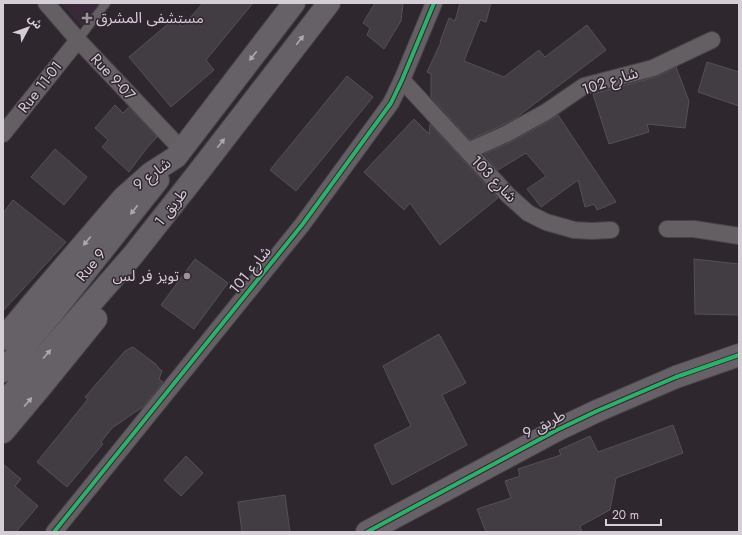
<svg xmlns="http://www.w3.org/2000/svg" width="742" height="535" font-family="Jost,'Noto Sans Arabic',sans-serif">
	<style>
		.built { fill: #382a38 }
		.building { fill: #423d42; stroke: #555055 }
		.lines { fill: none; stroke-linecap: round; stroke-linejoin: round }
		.lane-casing { stroke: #484348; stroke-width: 10 }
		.street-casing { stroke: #484348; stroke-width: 18 }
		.secondary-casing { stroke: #484348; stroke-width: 24 }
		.lane { stroke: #635f63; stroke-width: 8 }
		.street { stroke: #635f63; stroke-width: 16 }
		.secondary { stroke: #656166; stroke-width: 22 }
		.cycleway-casing { stroke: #312531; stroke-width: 6 }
		.cycleway { stroke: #2db169; stroke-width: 4 }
		.oneway { fill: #aea8af }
		.poi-dot { fill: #9b949b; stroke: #312531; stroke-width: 1.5 }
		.labels { text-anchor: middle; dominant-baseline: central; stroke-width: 3; stroke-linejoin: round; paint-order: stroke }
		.poi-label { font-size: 15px; fill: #d6ced6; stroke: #312531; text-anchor: start }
		.street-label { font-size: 15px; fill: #d6ced6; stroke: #312531 }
	</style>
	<rect width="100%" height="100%" fill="#2e282e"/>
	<!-- built -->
	<path class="built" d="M61,3H113L88,33Z"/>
	<!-- building -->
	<path class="building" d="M203,3H253L206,60L214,70L171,107L129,57L175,18L182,27Z
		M375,3H403L401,21L384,49L367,35L370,28L363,23Z
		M460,3H491L486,22L480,20L464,61L504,77L539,50L545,57L587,25L606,50L517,117H518L502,125L470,140L431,97V74L427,72L441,42H440L449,18L455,21Z
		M707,62L739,72V106L698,92Z
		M676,67L689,101L685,128L647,124L649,132L609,144L593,94L656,77Z
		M347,76L373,97L296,191L270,170Z
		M115,105L123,113L129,107L157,137L146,149L129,172L102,147L108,140L95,128Z
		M558,115L616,202L597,210L594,204L585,207L578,180L541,207L527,189L546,176L526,153L498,170L484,154L511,142L551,120Z
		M414,119L429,134L430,124L498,198L440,245L410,203L404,210L364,172Z
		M55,149L87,177L64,205L31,177Z
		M13,200L66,242L3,311V213Z
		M195,259L228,283L194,329L161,305Z
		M694,259L739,264V315L695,314Z
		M439,334L466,383L442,395L467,445L392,485L374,445L411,426L383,366Z
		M133,347L157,365H156L162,371L159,379L163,382L144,406L112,428L101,442L103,444L67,487L37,462L88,399L85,397L125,351Z
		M673,425L683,453L616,478L610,510L580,526L582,532H486L477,509L511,498L505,481L520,476L518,469L561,455L559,450L590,436L598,452Z
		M186,456L203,473L181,496L164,480Z
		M3,464L21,479L15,486L38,506L16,532H3Z
		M285,495L290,532H242L238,502Z"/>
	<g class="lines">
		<defs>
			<path id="lane" d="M78,40L106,3"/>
			<path id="street" d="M46,3L78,40L181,149
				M402,80L509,196L528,213L546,222L574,230L591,231L611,230
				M3,134L78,40
				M468,151L506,134L546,112L584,86L653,68L712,40
				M667,229H694L739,236
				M54,532L302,225L391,103L402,80L434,3"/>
			<path id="secondary" d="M3,339L32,304L123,198L151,173L176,157L294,3
				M3,371L55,310L158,180
				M3,404L133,255L197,174L329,3
				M3,432L40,388L96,319
				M367,532L557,430L597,411L676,377L739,355"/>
		</defs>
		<!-- lane casing -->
		<use href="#lane" class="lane-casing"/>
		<!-- street casing -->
		<use href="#street" class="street-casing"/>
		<!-- secondary casing -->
		<use href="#secondary" class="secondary-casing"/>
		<!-- lane -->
		<use href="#lane" class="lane"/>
		<!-- street -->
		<use href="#street" class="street"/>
		<!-- secondary -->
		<use href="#secondary" class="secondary"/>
		<defs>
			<path id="cycleway" d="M54,532L302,225L391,103L402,80L434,3
				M367,532L557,430L597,411L676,377L739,355"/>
		</defs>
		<!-- cycleway casing -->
		<use href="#cycleway" class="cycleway-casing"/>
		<!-- cycleway -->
		<use href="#cycleway" class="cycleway"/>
	</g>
	<!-- one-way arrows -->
	<defs><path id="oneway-solid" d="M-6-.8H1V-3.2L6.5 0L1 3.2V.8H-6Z"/></defs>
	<g class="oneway">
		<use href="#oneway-solid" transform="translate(300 40) rotate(-52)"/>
		<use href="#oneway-solid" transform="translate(253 56) rotate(128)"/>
		<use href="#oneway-solid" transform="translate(221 143) rotate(-52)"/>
		<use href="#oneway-solid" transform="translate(134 210) rotate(128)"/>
		<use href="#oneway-solid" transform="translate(87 241) rotate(130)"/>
		<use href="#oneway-solid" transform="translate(47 354) rotate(-49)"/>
		<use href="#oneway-solid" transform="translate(28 402) rotate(-49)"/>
	</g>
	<!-- markers -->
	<g class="poi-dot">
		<path d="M85 12h4v4h4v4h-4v4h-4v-4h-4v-4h4z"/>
		<circle cx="187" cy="276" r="4"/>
	</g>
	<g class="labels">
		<!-- poi labels -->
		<g class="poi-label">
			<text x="96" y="18">مستشفى المشرق</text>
			<text x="179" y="276" text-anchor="end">تويز فر لس</text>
		</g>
		<!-- street labels -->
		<g class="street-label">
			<text transform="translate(113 77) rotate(47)">Rue 9-07</text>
			<text transform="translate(610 81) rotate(-18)">شارع 102</text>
			<text transform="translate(40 87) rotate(-52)">Rue 11-01</text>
			<text transform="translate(152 174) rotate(-37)">شارع 9</text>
			<text transform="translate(494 179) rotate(46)">شارع 103</text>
			<text transform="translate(171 207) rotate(-52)">طريق 1</text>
			<text transform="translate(91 265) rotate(-51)">Rue 9</text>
			<text transform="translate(250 270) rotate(-51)">شارع 101</text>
			<text transform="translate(544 424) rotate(-27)">طريق 9</text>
		</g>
	</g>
	<!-- border -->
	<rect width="742" height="535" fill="none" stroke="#d6ced6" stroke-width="8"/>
	<!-- north arrow -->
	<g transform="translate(28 28) rotate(49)" stroke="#312531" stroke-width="3" paint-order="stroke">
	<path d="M0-3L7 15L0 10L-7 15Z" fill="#d6ced6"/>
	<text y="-6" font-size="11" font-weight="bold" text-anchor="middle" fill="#d6ced6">ش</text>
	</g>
	<!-- scale -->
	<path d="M606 519v6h55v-6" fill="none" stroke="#d6ced6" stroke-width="2"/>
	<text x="612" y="519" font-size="12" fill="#d6ced6" stroke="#312531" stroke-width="3" paint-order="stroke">20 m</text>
</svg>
